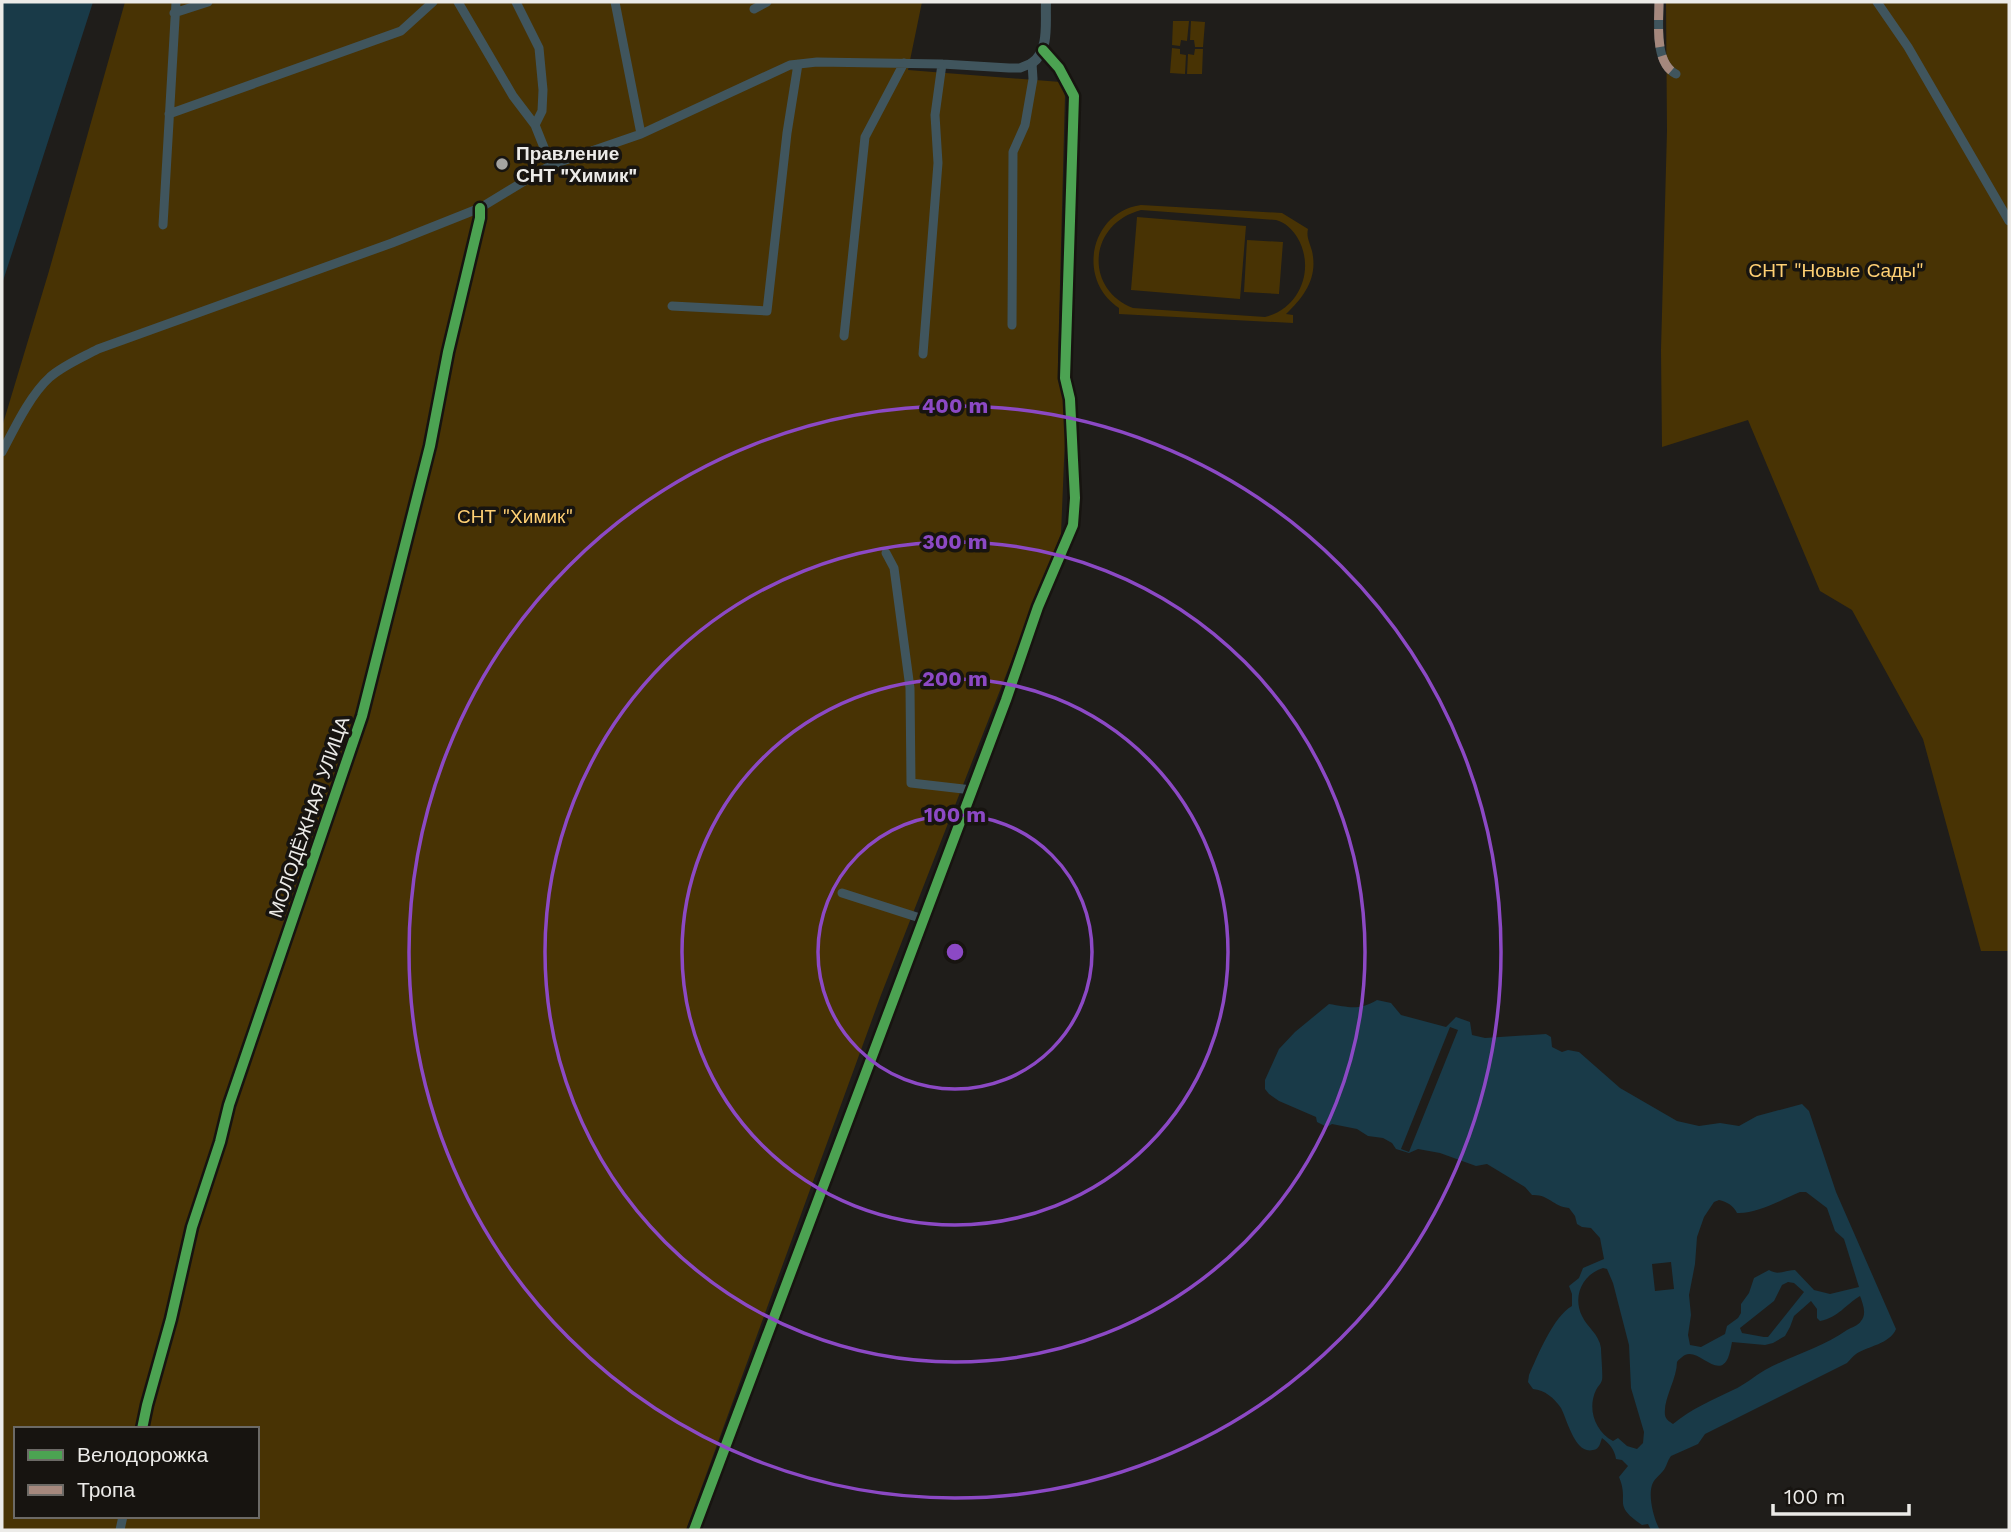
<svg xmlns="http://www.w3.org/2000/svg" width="2011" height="1532" font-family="'Work Sans',sans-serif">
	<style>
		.green { fill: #483304; fill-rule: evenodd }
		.water { fill: #193a48; fill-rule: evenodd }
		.pier { fill: #1f1d1a }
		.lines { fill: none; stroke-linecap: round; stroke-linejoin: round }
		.minor { stroke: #40555d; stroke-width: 9 }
		.tertiary { stroke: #40555d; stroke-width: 10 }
		.quiet { stroke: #a5887d; stroke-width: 9; stroke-dasharray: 18 9; stroke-linecap: butt }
		.cycleway-casing { stroke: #171410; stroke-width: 15 }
		.cycleway { stroke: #4ca352; stroke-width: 10 }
		.ring { fill: none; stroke: #8c49c5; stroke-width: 3.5 }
		.poi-dot { fill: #a4a3a0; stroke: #171410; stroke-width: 2.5 }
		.labels { text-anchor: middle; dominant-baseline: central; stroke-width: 7; stroke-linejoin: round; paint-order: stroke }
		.poi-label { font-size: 19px; font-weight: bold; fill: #ecebe8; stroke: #171410; text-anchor: start }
		.park-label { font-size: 19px; fill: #ffd074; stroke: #171410 }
		.street-label { font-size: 19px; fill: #ecebe8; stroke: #171410 }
		.centre { fill: #8c49c5; stroke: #171410; stroke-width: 3.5 }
		.ring-label { font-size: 21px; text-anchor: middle; font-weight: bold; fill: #8c49c5; stroke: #171410; stroke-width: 7; stroke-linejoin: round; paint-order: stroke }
	</style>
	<rect width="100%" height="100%" fill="#1f1d1a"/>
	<!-- green -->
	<path class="green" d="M125,2H922L908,70L1061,82L1065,96L1058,360L1066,413L1061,534L881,995L686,1530H2V427L49,271ZM16,1429H257V1516H16Z
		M1666,2H2009V951H1981L1923,739L1852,610L1820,591L1748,420L1662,447L1661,350L1667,131Z
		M1173,21H1189L1187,41L1181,40L1180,46L1172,45Z
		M1191,21L1205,22L1203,47H1195L1194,40H1190Z
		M1172,48L1180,49V54L1186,55L1185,74L1170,73Z
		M1195,49H1203L1202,74H1187L1188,54L1194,55Z
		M1141,205L1282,213L1308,229C1306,237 1310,243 1312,251C1318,277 1305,296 1286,314L1293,315V323L1119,314V308C1076,280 1090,212 1141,205ZM1141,210L1276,220C1286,223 1292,229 1297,237C1316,268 1300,309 1265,317L1133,308C1084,289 1088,224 1141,210Z
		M1137,217L1246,226L1240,299L1131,290Z
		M1247,240L1283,242L1279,294L1244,292Z"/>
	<!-- water -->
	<path class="water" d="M2,2H93L2,284Z
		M1377,1000L1391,1003L1401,1015L1446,1027L1456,1017L1470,1022L1472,1035L1485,1038L1546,1034L1551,1037L1552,1047L1562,1052L1568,1050L1579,1052L1620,1088L1677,1121L1699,1126L1720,1123L1739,1126L1757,1116L1802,1104L1809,1111L1836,1192L1896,1329C1890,1344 1868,1346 1856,1354C1852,1357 1850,1360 1847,1363L1705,1434L1698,1444L1671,1456C1667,1461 1667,1466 1663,1471C1659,1476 1654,1479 1652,1485C1648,1497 1654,1520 1660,1530H1651L1648,1524L1642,1525C1611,1504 1630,1503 1619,1477L1628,1466L1622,1460L1616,1459C1615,1450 1609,1443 1602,1438C1600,1443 1600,1449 1593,1450C1575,1455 1567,1419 1561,1408C1554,1398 1545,1390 1533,1389L1528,1382L1529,1375C1538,1355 1553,1317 1572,1306V1294L1569,1286L1579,1278L1583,1268L1604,1259L1600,1238L1591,1228L1582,1227L1577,1224L1575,1216L1569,1208C1552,1206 1549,1194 1532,1195L1525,1187L1487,1164L1476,1166L1440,1153L1418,1149L1409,1153L1396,1149L1392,1143L1383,1138L1368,1136L1357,1129L1332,1124L1327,1127L1317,1122L1316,1117L1279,1101L1269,1094L1265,1089V1080L1279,1049L1295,1032L1329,1004C1349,1007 1358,1011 1377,1000ZM1800,1192H1806L1827,1208L1835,1231L1844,1239L1859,1287L1830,1294L1814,1290L1795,1270C1785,1270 1779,1276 1769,1270L1754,1278L1749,1293L1741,1304V1313L1738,1318L1727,1326L1725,1334L1701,1347L1690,1345L1688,1335L1691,1315L1689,1295L1695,1264L1697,1237L1704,1217L1714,1202L1719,1200C1727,1202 1733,1205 1737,1213C1757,1214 1781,1200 1800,1192ZM1603,1268L1607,1269L1613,1283L1629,1345L1631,1388L1644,1432L1643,1443L1637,1449L1627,1446L1618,1438L1613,1441C1595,1431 1587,1409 1596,1390C1598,1386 1601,1384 1602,1380C1603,1376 1601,1354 1601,1348C1599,1334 1587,1327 1582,1316C1572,1296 1583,1274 1603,1268ZM1788,1282L1794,1283L1804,1292L1768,1337H1764L1742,1333L1740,1328L1774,1301L1782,1285ZM1860,1296C1863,1304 1867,1314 1861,1321C1858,1326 1852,1327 1847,1330C1822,1348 1792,1355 1765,1370C1754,1376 1745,1385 1733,1390C1712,1400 1691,1409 1673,1424C1669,1421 1666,1420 1665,1415C1663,1399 1677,1379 1677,1362C1678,1360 1683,1356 1685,1355C1699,1348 1718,1380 1728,1358C1730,1353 1731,1347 1732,1342L1765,1345L1773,1343L1785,1336L1790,1327L1794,1316L1811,1301L1817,1309V1318L1820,1321C1839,1317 1845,1305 1860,1296Z"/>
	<!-- pier -->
	<path class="pier" d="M1450,1027L1458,1030L1409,1152L1401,1149Z
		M1671,1262L1674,1289L1655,1291L1652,1264Z"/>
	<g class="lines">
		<!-- minor -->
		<path class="minor" d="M458,2L513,96L535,125L551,165
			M516,2L539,48L543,90L542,111L535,125
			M615,2L641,134
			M1659,2C1659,23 1654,63 1676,74
			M1877,2L1908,47L2009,221
			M754,9L767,2
			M174,13L208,2
			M169,114L401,31L433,2
			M163,225L176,2
			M672,306L767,311L787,133L798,64
			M844,336L865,137L904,63
			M923,354L938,163L935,115L942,64
			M2,452C14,429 30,395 50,377C64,365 81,358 98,349L392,243L480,208L551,165L641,134L790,65L817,62L942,64L1009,68H1020L1032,63L1033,79L1025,125L1013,152L1012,325
			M886,553L894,568L910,688L911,783L972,790
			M842,893L923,919
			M142,1429L147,1405L171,1319L192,1227L220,1142L229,1105L362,716L430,446L448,352L480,218V208
			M120,1530L123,1516
			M694,1530L1006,700L1038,607L1073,525L1075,498L1073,460L1070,399L1065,378L1074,96L1059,68L1043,50"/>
		<!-- tertiary -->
		<path class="tertiary" d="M1032,63C1050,51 1045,21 1046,2"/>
		<!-- quiet -->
		<path class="quiet" d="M1659,2C1659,23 1654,63 1676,74"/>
		<defs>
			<path id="cycleway" d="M142,1429L147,1405L171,1319L192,1227L220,1142L229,1105L362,716L430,446L448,352L480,218V208
				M694,1530L1006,700L1038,607L1073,525L1075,498L1073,460L1070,399L1065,378L1074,96L1059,68L1043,50"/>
		</defs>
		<!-- cycleway casing -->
		<use href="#cycleway" class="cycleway-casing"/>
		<!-- cycleway -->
		<use href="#cycleway" class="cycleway"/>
	</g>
	<!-- distance rings -->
	<g class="ring">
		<circle cx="955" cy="952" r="137"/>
		<circle cx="955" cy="952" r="273"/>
		<circle cx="955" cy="952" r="410"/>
		<circle cx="955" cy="952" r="546"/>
	</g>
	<!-- markers -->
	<circle class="poi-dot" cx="502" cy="164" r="7"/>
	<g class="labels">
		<!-- poi labels -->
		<g class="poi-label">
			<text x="516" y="153">Правление<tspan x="516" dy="22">СНТ "Химик"</tspan></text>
		</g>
		<!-- park labels -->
		<g class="park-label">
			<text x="1836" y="270">СНТ "Новые Сады"</text>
			<text x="515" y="516">СНТ "Химик"</text>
		</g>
		<!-- street labels -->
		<g class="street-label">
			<text transform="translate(309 817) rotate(-71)">МОЛОДЁЖНАЯ УЛИЦА</text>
		</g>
	</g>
	<circle cx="955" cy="952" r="10" class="centre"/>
	<g class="ring-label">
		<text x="955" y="413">400 m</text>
		<text x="955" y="549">300 m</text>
		<text x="955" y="686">200 m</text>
		<text x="955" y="822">100 m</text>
	</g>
	<!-- border -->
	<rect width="2011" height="1532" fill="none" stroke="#ecebe8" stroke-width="7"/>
	<!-- legend -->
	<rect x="14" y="1427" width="245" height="91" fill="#171410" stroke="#6c6a66" stroke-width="2"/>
	<rect x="28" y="1450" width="35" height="10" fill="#4ca352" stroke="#6c6a66" stroke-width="2"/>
	<text x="77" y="1462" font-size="21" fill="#ecebe8">Велодорожка</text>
	<rect x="28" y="1485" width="35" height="10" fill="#a5887d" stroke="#6c6a66" stroke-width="2"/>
	<text x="77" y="1497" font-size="21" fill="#ecebe8">Тропа</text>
	<!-- scale -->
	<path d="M1773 1504v10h136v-10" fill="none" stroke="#ecebe8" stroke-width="3.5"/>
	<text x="1784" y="1504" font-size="21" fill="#ecebe8" stroke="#171410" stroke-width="5" paint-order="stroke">100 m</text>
</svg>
